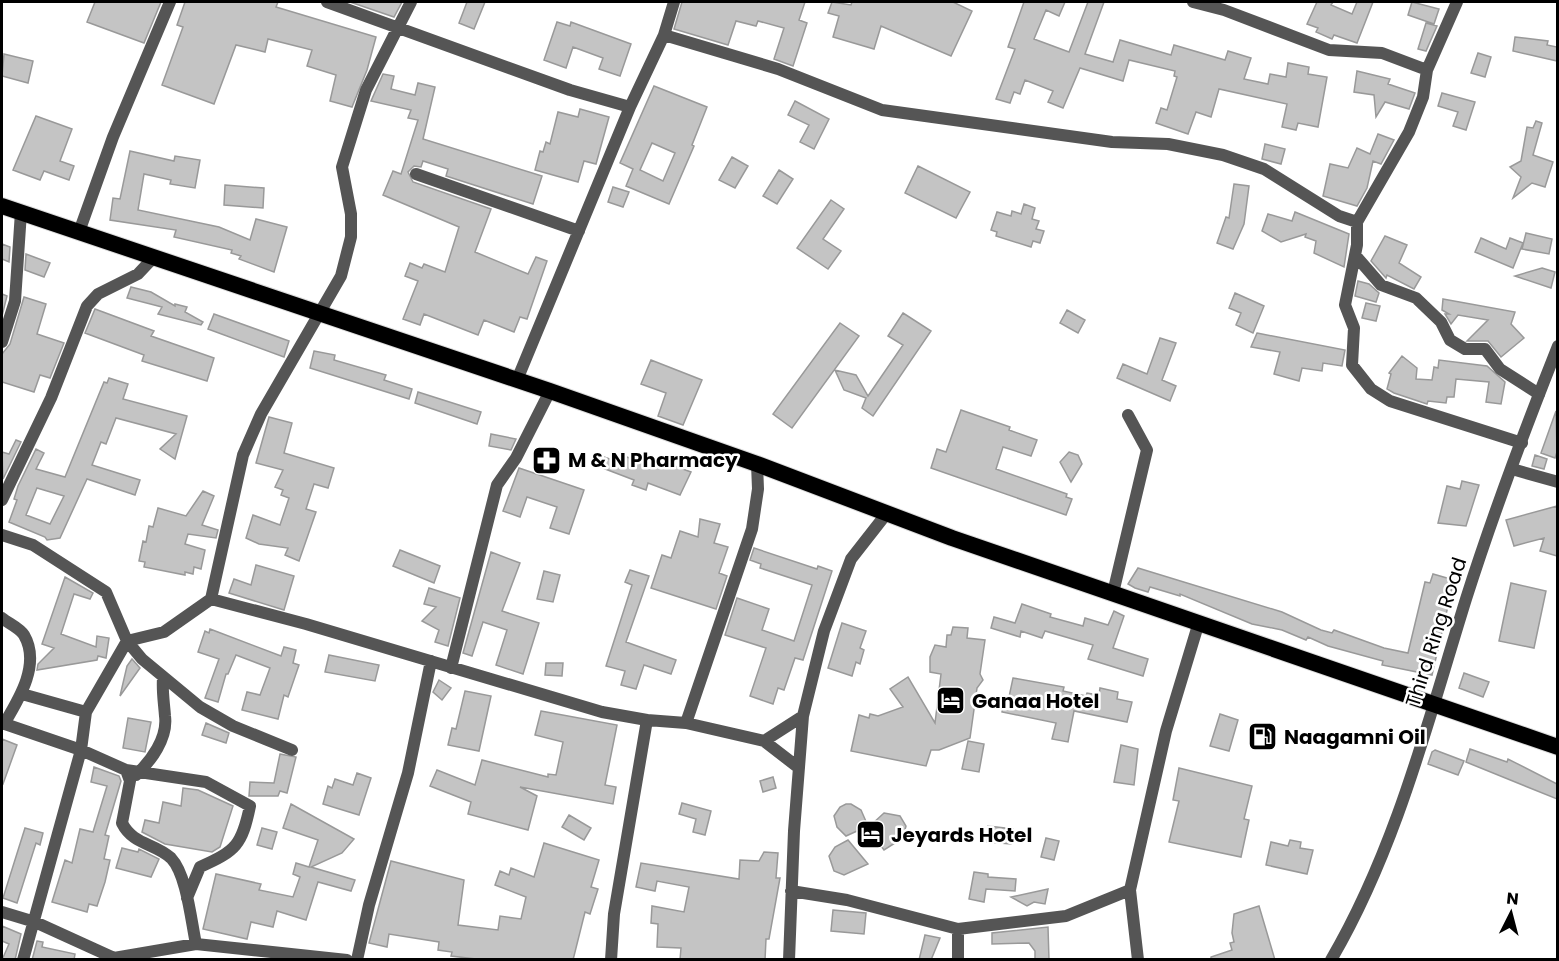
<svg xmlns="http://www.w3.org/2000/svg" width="1559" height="961" font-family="Poppins,sans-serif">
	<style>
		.building { fill: #c4c4c4; stroke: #999; stroke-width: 1.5; fill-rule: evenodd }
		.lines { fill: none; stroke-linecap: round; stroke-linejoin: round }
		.trunk-casing { stroke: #dbdbdb; stroke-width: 18 }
		.minor { stroke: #555; stroke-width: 12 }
		.tertiary { stroke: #555; stroke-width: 12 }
		.trunk { stroke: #000; stroke-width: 16 }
		.labels { text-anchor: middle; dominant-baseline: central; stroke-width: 5; stroke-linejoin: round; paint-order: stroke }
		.poi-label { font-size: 20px; font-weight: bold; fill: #000; stroke: #fff; text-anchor: start }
		.street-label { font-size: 20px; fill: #000; stroke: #fff }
	</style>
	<rect width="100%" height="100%" fill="#fff"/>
	<!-- building -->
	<path class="building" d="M95,2H161L144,43L87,22Z
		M185,2H278L276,7L376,37L367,70L352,107L330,101L336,75L307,66L312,50L268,39L265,52L236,45L214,104L162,85L183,27L177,25Z
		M350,2H402L394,17Z
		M467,2H485L474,29L459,23Z
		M682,2H805L799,20L807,23L793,66L774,59L784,28L758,21L756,26L736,21L728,45L674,29Z
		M832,2L851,5L852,2H953L972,11L951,56L881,26L874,49L833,37L839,16L828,13Z
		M1024,2H1065L1059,16L1046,10L1034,39L1069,52L1088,2H1104L1085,54L1113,62L1120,40L1171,55L1174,45L1225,60L1228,51L1251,58L1244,79L1268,84L1270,74L1286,77L1288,63L1309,67L1308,74L1327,77L1318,127L1298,123L1296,130L1282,127L1287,104L1219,89L1211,117L1196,112L1188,134L1156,123L1161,108L1167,110L1177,77L1174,76L1175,71L1129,60L1123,81L1080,68L1063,108L1048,102L1053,91L1025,80L1020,94L1014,92L1010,103L996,99L1015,49L1008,47Z
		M1317,2H1333L1331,5L1352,14L1357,2H1373L1357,43L1334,35L1332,39L1316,32L1318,28L1307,24Z
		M1412,2L1439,9L1434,24L1408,15Z
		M557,22L570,26L571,22L631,44L620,76L599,69L603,58L573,47L566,68L544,60Z
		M1426,23L1437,26L1426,51L1418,49Z
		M1515,37L1548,41L1547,45L1557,47V61L1513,51Z
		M1478,53L1491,57L1485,77L1471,73Z
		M4,54L33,61L28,83L2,76Z
		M1357,71L1390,79L1388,84L1415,93L1409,109L1385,102L1376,117L1374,95L1354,92Z
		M383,74L394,76L391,89L415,95L418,83L435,87L423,139L542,176L533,204L446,176L448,169L423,161L421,167L414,166L408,172L413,182L491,209L475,252L528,274L536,257L547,261L527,319L520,317L514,332L484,320L478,335L424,314L420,325L403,319L418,281L405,276L410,263L422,268L424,264L445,272L459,227L383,195L393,171L401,174L418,120L408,118L411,110L371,101Z
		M654,86L707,107L692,145L694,146L669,204L626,186L633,169L620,163ZM652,143L675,153L663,181L640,170Z
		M1442,93L1475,102L1466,130L1453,126L1458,112L1438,106Z
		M795,101L829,119L814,149L800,142L809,125L788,115Z
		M580,109L609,117L596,164L584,161L578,182L535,170L540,151L543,152L546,142L550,144L558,112L578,117Z
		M36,116L72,129L60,161L74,166L69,180L44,171L40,180L13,170Z
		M1536,121L1542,123L1533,155L1553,162L1545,187L1532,183L1513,198L1521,177L1510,167L1521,161L1527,127L1533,128Z
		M1378,134L1394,140L1381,164L1373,161L1367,188L1357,206L1323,196L1330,164L1348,168L1357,148L1370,154Z
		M1265,144L1285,149L1281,164L1262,159Z
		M130,151L174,161L175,156L200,160L195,188L170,184L171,180L144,174L138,210L219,227L250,240L256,219L287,227L274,272L239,259L241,256L231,253L232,250L174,237L176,230L110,220L113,198L120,199Z
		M732,157L748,166L735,188L719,180Z
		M918,166L970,192L956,218L905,193Z
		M779,170L793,179L777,204L763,196Z
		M1234,184L1249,186L1244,224L1233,249L1217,243L1226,217L1229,218Z
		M225,185L264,188L263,208L224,205Z
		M613,187L629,192L623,207L608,202Z
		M831,200L844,209L823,239L841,251L828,269L797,248Z
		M1024,204L1035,208L1032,219L1039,221L1036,229L1044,231L1040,243L1033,241L1031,247L996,236L997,232L991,230L997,212L1011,216L1012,211L1021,214Z
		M1295,212L1349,234L1344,267L1314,253L1316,241L1305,237L1306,234L1281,242L1262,231L1268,214L1292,221Z
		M1526,233L1552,239L1549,254L1522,249Z
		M1385,236L1407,245L1399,263L1421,277L1414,289L1387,275L1386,278L1371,261Z
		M1481,238L1506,249L1510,238L1523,243L1513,268L1475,252Z
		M2,244L10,247L9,262L2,259Z
		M26,254L50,263L44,277L25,270Z
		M1542,268L1555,272L1551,288L1515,276Z
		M1358,281L1369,284L1379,293L1376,302L1355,296Z
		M131,287L151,292L175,306V304L187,307L185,312L203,322L201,325L158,314L162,307L127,298Z
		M1235,293L1264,306L1253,333L1236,325L1241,313L1229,308Z
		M2,294L7,296L2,316Z
		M24,297L46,304L37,334L64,343L50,378L40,375L34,392L2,382V354L10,344Z
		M1443,299L1515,312L1511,324L1524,338L1501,357L1488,341H1467L1488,320L1458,315L1451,324L1445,314H1449L1442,310Z
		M1366,303L1380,306L1376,321L1362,318Z
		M95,309L154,331L151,336L214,358L207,381L142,361L144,355L85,333Z
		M1067,310L1085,320L1078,333L1060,323Z
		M903,313L931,331L873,416L862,408L866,398L844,390L835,370L856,375L868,396L903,345L888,336Z
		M214,314L289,341L284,357L208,329Z
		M840,323L859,336L792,428L773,414Z
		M1257,333L1345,350L1342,366L1323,363L1322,371L1302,368L1299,381L1274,374L1280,352L1251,347Z
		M1160,338L1176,343L1162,380L1176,386L1170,401L1117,378L1123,364L1147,374Z
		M314,351L335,355L334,360L386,375L384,380L412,389L409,399L310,368Z
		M1402,356L1417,368L1416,379L1432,380L1434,367L1438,368L1439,360L1487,366L1505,382L1501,404L1486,402L1489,382L1456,379L1454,397H1447L1446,403L1428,401L1427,404L1394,393L1387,389L1391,374L1389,373Z
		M651,360L702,380L683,425L658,416L666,393L641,384Z
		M109,378L128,384L123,399L187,416L175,459L160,449L176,434L116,418L106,444L101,442L92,465L140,480L135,495L87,479L60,538L47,540L45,537L9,522L17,500L14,499L18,486L36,449L44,453L36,469L65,477L104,382L107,383ZM37,488L64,496L50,524L26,515Z
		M418,392L481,412L477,424L415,403Z
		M961,410L1010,427L1009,430L1037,440L1031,456L1003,447L996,469L1067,494L1066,497L1072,499L1066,515L931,468L937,449L946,452Z
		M1556,411L1557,452L1555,458L1541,453Z
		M269,417L292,423L284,453L334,468L328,488L314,484L306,509L316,512L299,561L285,555L288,548L259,544L246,538L253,515L280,525L289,498L281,495L283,490L275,487L283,470L256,463Z
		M491,434L516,439L511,450L489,446Z
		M16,440L21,442L3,479L2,452L9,454Z
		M1069,452L1078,455L1082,464L1071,482L1060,462Z
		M621,455L641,462L643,457L657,462L658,460L691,472L680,495L648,483L646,490L632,485L634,480L600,467L604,457L618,462Z
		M1535,455L1547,459L1544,469L1532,466Z
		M519,468L584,490L569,534L550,528L557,507L527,497L520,517L503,511Z
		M1462,481L1479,485L1466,526L1438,523L1447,486L1460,489Z
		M203,491L214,496L202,525L218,530L216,538L188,534L185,544L205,550L201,569L194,567L193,574L185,572V575L144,567L145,562L139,561L143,541L146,542L149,526L153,527L158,508L186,516Z
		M1557,506V556L1540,551L1544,538L1514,546L1506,520Z
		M700,519L720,524L714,543L728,547L719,573L727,576L716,609L651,588L662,555L671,558L680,531L698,537Z
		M754,548L817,569L818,566L832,571L803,660L795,658L784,690L778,688L773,704L750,696L766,648L725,635L737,598L769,609L762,630L794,641L812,585L760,568L761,564L750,560Z
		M400,550L440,566L434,583L393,566Z
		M491,552L520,563L502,611L539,623L523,674L496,665L507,630L483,622L472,656L463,653Z
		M256,565L294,576L284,610L229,593L234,579L251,585Z
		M1138,568L1282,612L1321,630L1332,633L1334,630L1384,648L1408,653L1425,582L1430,583L1433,574L1454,580L1432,675L1382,665L1383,661L1328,646L1308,637L1306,640L1282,630L1252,624L1180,594V596L1150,587L1148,592L1135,588L1128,584Z
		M630,570L649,576L626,642L676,660L671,674L644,665L636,689L621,685L625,671L606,666L632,585L625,582Z
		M544,571L560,575L553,602L537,599Z
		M65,577L93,593L90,599L74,594L61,634L96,647L97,636L109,638L106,658L98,656L97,660L37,670L38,664L54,648L42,644Z
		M1511,583L1546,591L1534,648L1499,641Z
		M429,588L460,598L448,646L435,642L439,630L422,621L436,607L424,604Z
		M1022,604L1051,614L1050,617L1083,626L1085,618L1108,625L1114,611L1124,616L1113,648L1148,659L1143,676L1088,659L1093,645L1045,631L1042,638L1021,631L1020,637L991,628L994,617L1015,623Z
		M842,623L866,631L860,648L864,650L860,664L856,662L852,676L828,668Z
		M953,627L968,628L967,638L985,640L980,674L983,680L977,688L970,738L939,750H931L926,766L851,751L859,715L869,718L870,714L878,716L903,707L890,689L908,677L935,723L941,674L930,672V657L935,645L946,647L947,635H951Z
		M210,629L281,656L284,647L296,650L293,663L299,665L288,697L284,695L278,719L242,710L247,692L260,695L270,668L236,655L228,674H226L218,702L205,698L219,659L198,652L205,631L209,633Z
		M329,655L379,665L375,681L325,672Z
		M132,659L140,668L120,696L127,666Z
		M546,663H563L562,676L545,675Z
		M1464,673L1489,682L1483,697L1459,688Z
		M1013,678L1064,687L1063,691L1086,696L1087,693L1099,695L1100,688L1118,692L1117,699L1132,702L1127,722L1074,711L1068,742L1052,739L1056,723L1002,712L1005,696L1009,697Z
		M439,680L451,688L442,700L433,692Z
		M465,691L491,696L479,751L448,745L452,728L456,729Z
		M541,711L617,725L605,785L616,787L613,804L520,787L537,796L528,830L468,814L471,802L430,786L437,770L475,785L482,760L548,777V774L556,775L563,742L535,735Z
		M1220,714L1238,720L1229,751L1210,746Z
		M128,718L151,722L145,752L123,748Z
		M206,723L229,733L226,743L202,735Z
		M2,739L17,745L3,784L2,783Z
		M968,741L984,744L979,772L962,769Z
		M1121,745L1138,749L1134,785L1114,782Z
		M1470,749L1507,762L1508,759L1557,784V799L1466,762Z
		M1435,750L1464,761L1458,775L1428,764L1432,752Z
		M280,754L296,757L287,793L280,791L278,796H249L250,782L274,783Z
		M94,767L119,776L121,781L105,835L109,836L104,859L110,860L105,882L97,906L89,904L87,912L52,902L65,860L72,863L80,829L93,832L107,786L91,782Z
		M1179,768L1252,786L1244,819L1249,820L1241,857L1169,842L1179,801L1173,800Z
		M357,773L371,778L359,815L323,804L328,786L332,788L335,779L353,785Z
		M773,777L776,788L763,792L760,781Z
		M183,788L198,790L233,806L220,847L212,852L165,844L142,832L145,820L159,823L163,802L181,806Z
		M682,803L711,811L705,835L693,832L696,819L679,814Z
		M291,804L354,839L342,853L311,867L355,880L351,891L318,882L306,920L277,911L273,927L251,922L247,939L203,929L216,874L261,884L259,890L293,897L300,877L293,874L296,863L309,867L318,840L283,828Z
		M846,804H851L861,810L868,826L846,836L837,827L834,816L840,807Z
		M884,813L900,816L906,826L903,838L884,850L874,837L871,825Z
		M569,815L591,828L584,840L562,827Z
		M988,826L1013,829L1011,844L987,842Z
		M25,828L43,833L40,845L36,843L17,903L3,898Z
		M262,828L277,832L272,849L257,845Z
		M1046,838L1059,841L1054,860L1041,857Z
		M848,840L868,864L844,875L834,871L829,856L835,847Z
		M1290,840L1301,842L1300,848L1313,850L1307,874L1266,865L1271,842L1288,846Z
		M544,843L599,860L591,887L598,889L590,914L585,912L573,960L476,959L451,956L452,952L438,950L439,942L389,934L387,947L369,943L391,861L464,880L458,925L498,930L500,916L521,919L526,897L495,885L500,871L509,875L511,868L534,877Z
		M122,848L138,852L139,849L159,859L151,877L116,868Z
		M764,852L778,853L776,878H780L769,939H766L765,960H680L681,948L657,947L658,924L651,923L652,906L684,912L689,887L657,881L655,891L636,887L641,863L739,879L740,860L759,861Z
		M974,872L988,874V877L1016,879L1015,891L986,889L984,902L969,899Z
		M1048,889L1045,904L1034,902L1027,906L1011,897Z
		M1259,906L1275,960H1211V957L1232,950L1230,943L1234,942L1232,933L1234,914Z
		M833,910L866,913L864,934L831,931Z
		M2,926L21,934L15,960H2L9,944L2,941Z
		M1048,927L1049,960H1035V951L1029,943L992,944V933Z
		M925,935L940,938L931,960H919Z
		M37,941L43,942L42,947L75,954L74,960H32Z"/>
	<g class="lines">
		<defs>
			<path id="trunk" d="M2,206L550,391L757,464L952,538L1558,747"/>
		</defs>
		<!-- trunk casing -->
		<use href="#trunk" class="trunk-casing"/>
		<!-- minor -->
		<path class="minor" d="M327,2L570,90L630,107L664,35L674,2
			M411,2L366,90L342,167L351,214V237L341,276L261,414L243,455L211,599L306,624L602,712L647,720
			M1193,2L1224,10L1329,50L1382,53L1427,70
			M1457,2L1427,70L1423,97L1409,132L1357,222V245L1345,305L1354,328L1352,365L1371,389L1390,401L1522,443
			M664,35L778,69L882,110L1112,142L1168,144L1223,155L1264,169L1339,216L1357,222
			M416,174L579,231
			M79,232L113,137L170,2
			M1355,255L1381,285L1416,298L1441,322L1450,340L1465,349H1485L1500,369L1539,394
			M2,342L15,301L21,212
			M517,380L630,107
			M1512,469L1558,482
			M2,500L51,398L87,306L98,294L138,274L154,257
			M2,535L33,545L106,592L127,641L142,659L200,707L233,726L292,750
			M1113,593L1147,450L1128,415
			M2,618C8,623 20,628 24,635C41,664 19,699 4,724
			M451,668L497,485L516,458L550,391
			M22,694L86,712
			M2,723L81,750L126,770L130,781L122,823C133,845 155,843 171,858C187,875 191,921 196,944
			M686,723L764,741L803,716
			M764,741L799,768
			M126,770L206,782L250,806C242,845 236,851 200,867L187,898
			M136,775C151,761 168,738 165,716C164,702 162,692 163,678
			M791,891L847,900L958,929L1066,916L1130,890
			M2,912L35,922L114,958L196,944L347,960
			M23,960L81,750L86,712L127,641L164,632L211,599
			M357,960L369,905L408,773L431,661
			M611,960L614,914L647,720L686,723L752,529L758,489L757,464
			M789,960L794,831L803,716L824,631L851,559L887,513
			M958,960V929
			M1138,960L1130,890L1166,731L1199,622"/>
		<!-- tertiary -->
		<path class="tertiary" d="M1331,960C1396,849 1428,721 1466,599C1493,514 1525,429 1558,346"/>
		<!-- trunk -->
		<use href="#trunk" class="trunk"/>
	</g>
	<!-- icons -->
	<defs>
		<symbol id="pharmacy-square" viewBox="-11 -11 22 22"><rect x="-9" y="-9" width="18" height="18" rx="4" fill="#000" stroke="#fff"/><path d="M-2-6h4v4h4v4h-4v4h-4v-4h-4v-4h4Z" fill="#fff"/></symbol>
		<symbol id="hotel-square" viewBox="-11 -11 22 22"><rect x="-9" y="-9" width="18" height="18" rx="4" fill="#000" stroke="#fff"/><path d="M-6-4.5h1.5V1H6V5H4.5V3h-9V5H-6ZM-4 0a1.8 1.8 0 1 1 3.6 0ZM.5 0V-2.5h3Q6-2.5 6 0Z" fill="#fff"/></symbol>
		<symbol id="fuel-square" viewBox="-11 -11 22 22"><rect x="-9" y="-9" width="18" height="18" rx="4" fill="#000" stroke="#fff"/><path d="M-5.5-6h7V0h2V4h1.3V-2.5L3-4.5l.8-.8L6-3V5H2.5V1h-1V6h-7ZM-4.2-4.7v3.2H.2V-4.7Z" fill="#fff"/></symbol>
	</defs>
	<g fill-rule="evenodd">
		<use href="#pharmacy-square" x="530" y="444" width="33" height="33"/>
		<use href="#hotel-square" x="934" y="684" width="33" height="33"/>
		<use href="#fuel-square" x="1246" y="720" width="33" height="33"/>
		<use href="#hotel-square" x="854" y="818" width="33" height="33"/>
	</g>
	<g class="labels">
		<!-- poi labels -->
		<g class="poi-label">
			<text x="568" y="460">M &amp; N Pharmacy</text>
			<text x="972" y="701">Ganaa Hotel</text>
			<text x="1284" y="737">Naagamni Oil</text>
			<text x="891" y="835">Jeyards Hotel</text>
		</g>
		<!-- street labels -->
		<g class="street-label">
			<text transform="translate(1436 632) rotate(-72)">Third Ring Road</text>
		</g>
	</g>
	<!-- border -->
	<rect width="1559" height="961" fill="none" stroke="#000000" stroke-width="6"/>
	<!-- north arrow -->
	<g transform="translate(1511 913) rotate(6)" stroke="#ffffff" stroke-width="4.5" paint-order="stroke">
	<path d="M0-4.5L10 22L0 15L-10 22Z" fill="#000000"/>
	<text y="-9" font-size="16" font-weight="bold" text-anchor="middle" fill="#000000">N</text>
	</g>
</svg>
